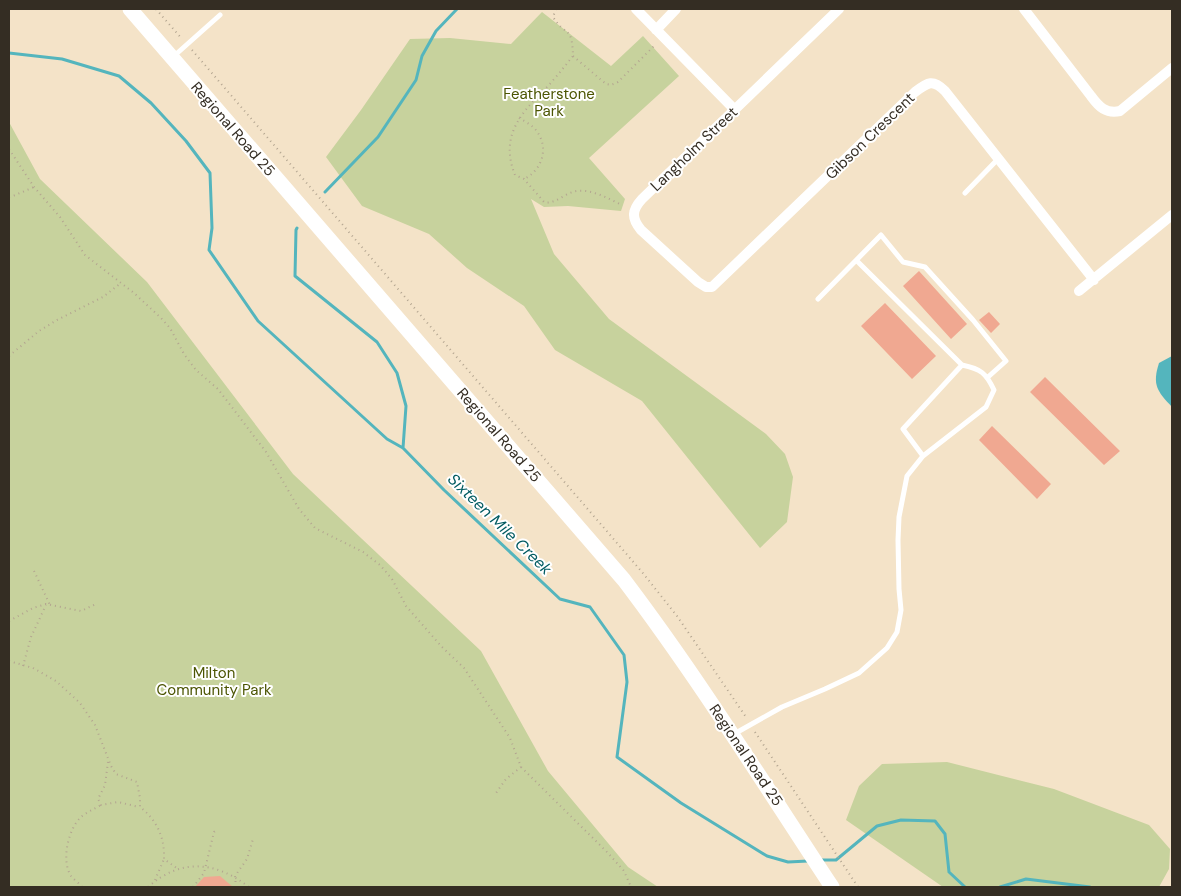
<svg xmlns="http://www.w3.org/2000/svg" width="1181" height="896" font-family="'DM Sans',sans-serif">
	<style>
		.green { fill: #c7d29d }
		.water { fill: #54b5bd }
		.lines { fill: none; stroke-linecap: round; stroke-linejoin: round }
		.stream { stroke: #54b5bd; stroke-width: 3 }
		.building { fill: #f0a891 }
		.path { stroke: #b3a590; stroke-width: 2; stroke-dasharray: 1 4; stroke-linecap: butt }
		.lane { stroke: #fff; stroke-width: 5 }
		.street { stroke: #fff; stroke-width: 10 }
		.primary { stroke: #fff; stroke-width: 15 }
		.labels { text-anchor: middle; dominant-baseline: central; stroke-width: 4; stroke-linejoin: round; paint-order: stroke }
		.park-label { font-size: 15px; fill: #4c5503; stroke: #fff }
		.street-label { font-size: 15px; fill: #342d23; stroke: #fff }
		.water-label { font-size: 16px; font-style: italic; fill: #025b61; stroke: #fff }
	</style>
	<rect width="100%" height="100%" fill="#f4e3c8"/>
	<!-- green -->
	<path class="green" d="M542,12L611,66L643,36L679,76L589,158L625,199L621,211L568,206L544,207L531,199L554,254L609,319L766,434L785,454L793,477L787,522L760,548L642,401L555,350L524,306L467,268L429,234L362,206L326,157L361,110L410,39L450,38L511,44Z
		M9,122L40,179L147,282L293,474L481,651L548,771L628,867L658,887H9Z
		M947,762L1054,789L1149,825L1170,849L1169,869L1159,887H943L846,820L859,786L882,764Z"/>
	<!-- water -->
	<path class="water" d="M1172,356V407C1157,391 1152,385 1159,363Z"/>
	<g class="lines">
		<!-- stream -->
		<path class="stream" d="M9,53L62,59L119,76L151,103L186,141L210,173L212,228L209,250L258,321L387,439L403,448L444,490L560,599L590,607L624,655L627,682L617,757L681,803L767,856L788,862L808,861
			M325,192L378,137L416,80L422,56L436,31L457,9
			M297,228L296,230L295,276L377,342L397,373L406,406L403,448
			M820,860H836L877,826L901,820L935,821L945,834L949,872L965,887
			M1000,887L1026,879L1090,887"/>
	</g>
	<!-- building -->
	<path class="building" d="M919,271L967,324L951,339L903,286Z
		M885,303L936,356L912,379L861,326Z
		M989,312L1000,324L991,333L979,320Z
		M1045,377L1120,451L1104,465L1030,392Z
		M992,426L1051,484L1037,499L979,440Z
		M220,876L233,887H195L204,877Z"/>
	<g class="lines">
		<!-- path -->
		<path class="path" d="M156,9L182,39
			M556,9L553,17C566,38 572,24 573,56C565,66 557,76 548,86C522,112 499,135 515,175L524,179L544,202C555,205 566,192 577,191C592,189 609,199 622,205
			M192,50L642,572L677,616L746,717
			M573,56L606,84L611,85L618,82L655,45
			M519,118C526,122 534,126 538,133C549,150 541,171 524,179
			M9,149L34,187L60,217L85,255L134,293L161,318L170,328L184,354L196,370L218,389L266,452L299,509L315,528L363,552L380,565L392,579L406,606L442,647L464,668L510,738L521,767L506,779L496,793
			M9,197L13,196L34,187
			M9,356L39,331L57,320L103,297L121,283
			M34,571L50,605
			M9,621L33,608L46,604L81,611L96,604
			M9,661L33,668L56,681L80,703L95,725L111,766L116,774L137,782L140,798V807C157,820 165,838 164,859L178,869
			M23,666L31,637L46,605
			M755,732L858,887
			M108,762L105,785L98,799L101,805L118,802L139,807
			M521,767L608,853L624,871L631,887
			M155,880L164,859
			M82,887C79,883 74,880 71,876C61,861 68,829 81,817C87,812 94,809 101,805
			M148,887C181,858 215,861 249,887
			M193,887L204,873L214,832L218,829
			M236,887L235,876L247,859L253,839"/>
		<!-- lane -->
		<path class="lane" d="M174,56L220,15
			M965,193L998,159
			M857,261L962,365
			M818,299L881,235L903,262L925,267L973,320L1006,361L988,377
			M734,734L782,707L825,689L859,673L887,648L897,632L901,610L899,589L898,540L899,517L907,476L923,456L986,407L994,390C986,373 981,369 962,365L903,429L923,456"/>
		<!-- street -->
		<path class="street" d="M636,9L735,110
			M839,9L642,199C632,210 631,218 641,230L698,282L706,287H712L915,92C928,82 933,79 945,91L1094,280
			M1024,9L1091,96C1099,107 1106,114 1120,111L1172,68
			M656,30L676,9
			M1079,291L1172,215"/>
		<!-- primary -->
		<path class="primary" d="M130,9L624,580C699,679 764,784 832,887"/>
	</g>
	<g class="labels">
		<!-- park labels -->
		<g class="park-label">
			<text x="549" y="94">Featherstone<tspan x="549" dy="17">Park</tspan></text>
			<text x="214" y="673">Milton<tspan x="214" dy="17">Community Park</tspan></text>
		</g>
		<!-- street labels -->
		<g class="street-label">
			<text transform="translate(233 129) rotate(49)">Regional Road 25</text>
			<text transform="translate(870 136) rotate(-44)">Gibson Crescent</text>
			<text transform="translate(694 149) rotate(-44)">Langholm Street</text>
			<text transform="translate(499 435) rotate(49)">Regional Road 25</text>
			<text transform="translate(746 755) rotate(56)">Regional Road 25</text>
		</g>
		<!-- water labels -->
		<g class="water-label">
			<text transform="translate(500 524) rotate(44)">Sixteen Mile Creek</text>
		</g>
	</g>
	<!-- border -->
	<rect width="1181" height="896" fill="none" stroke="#342d23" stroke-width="20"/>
</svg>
